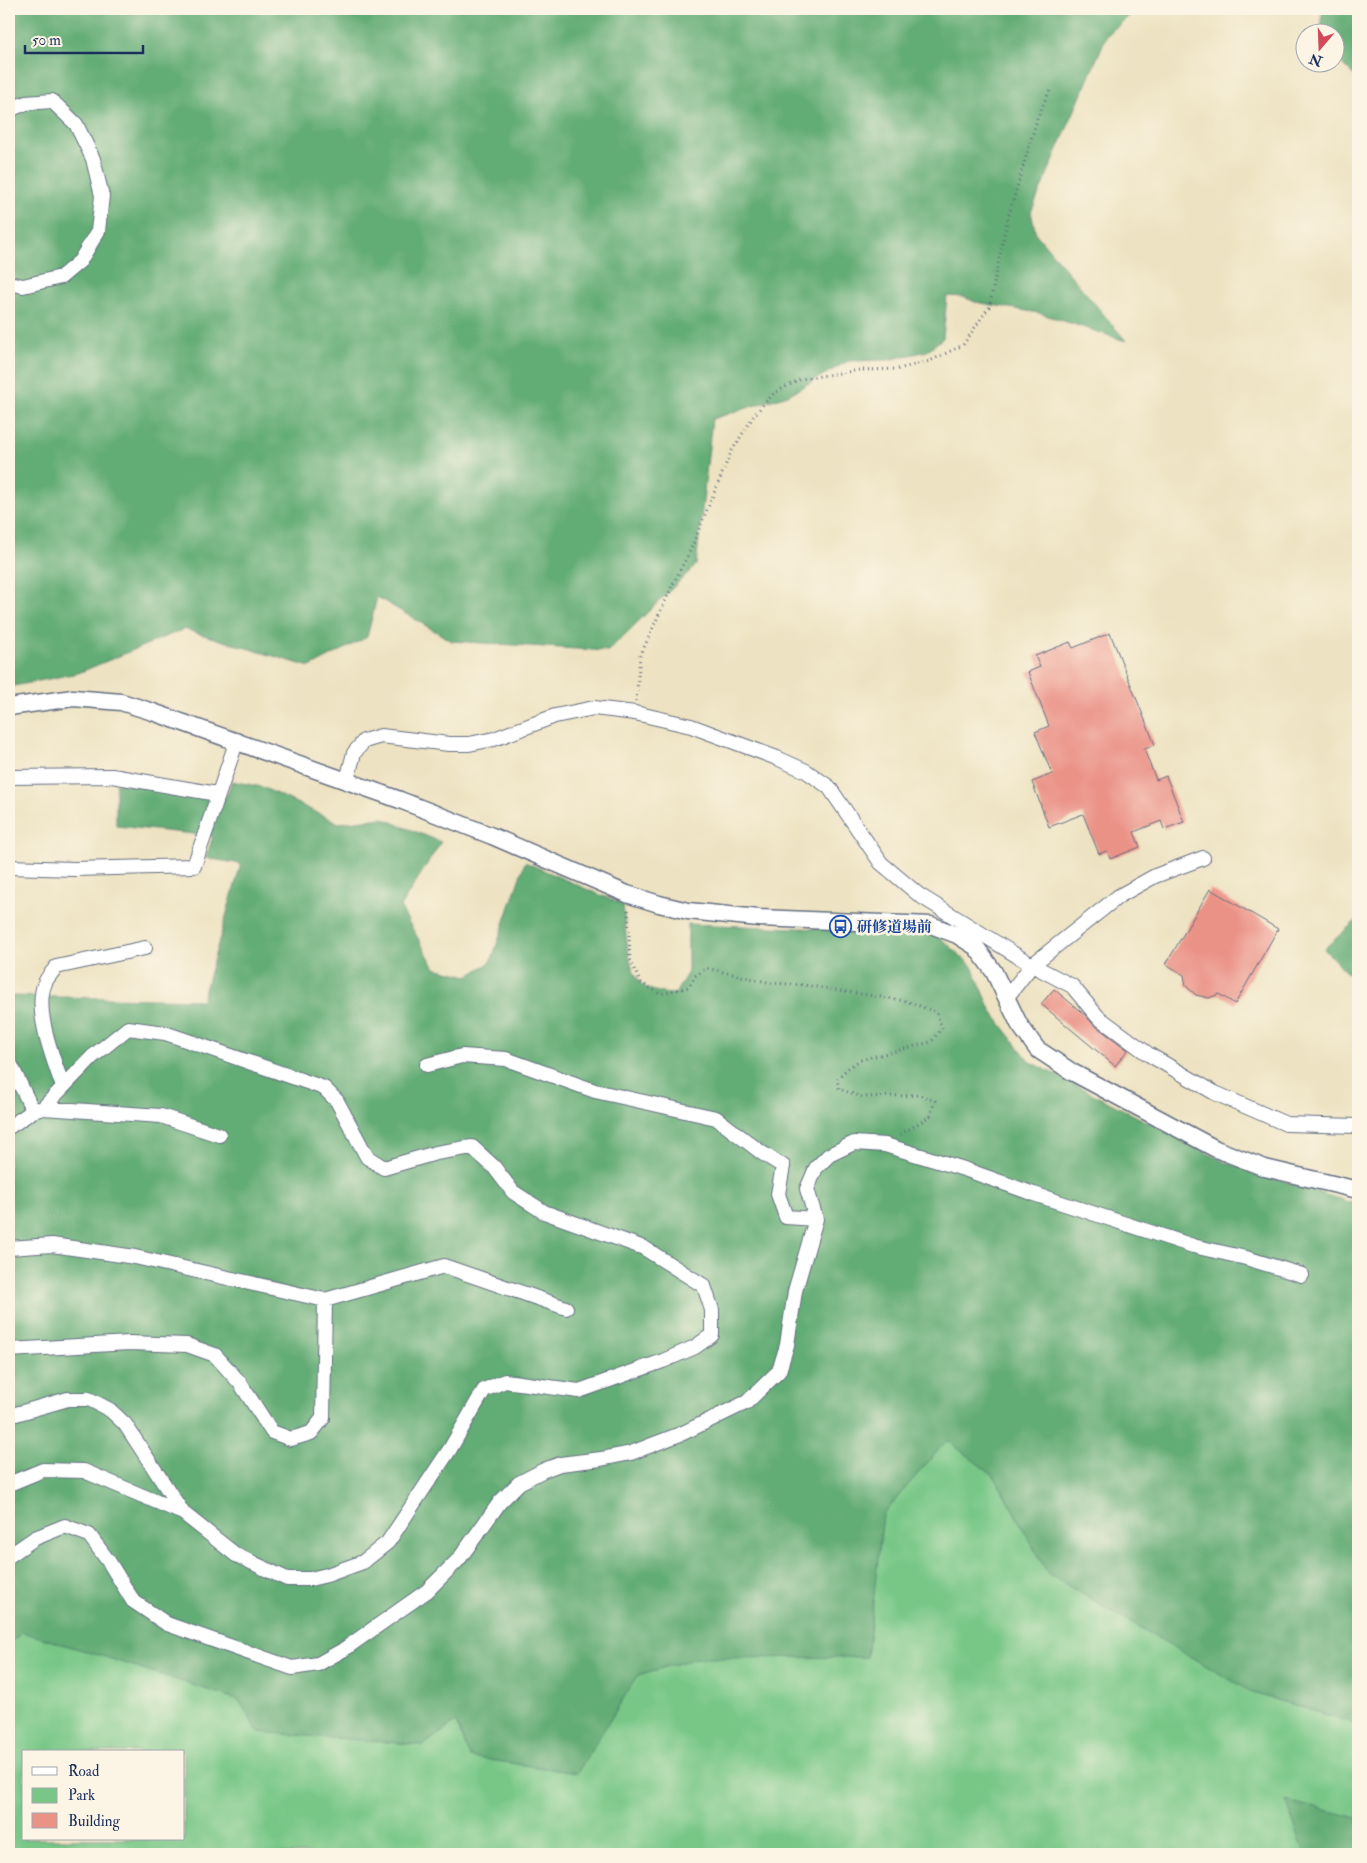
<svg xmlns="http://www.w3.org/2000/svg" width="1367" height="1863" font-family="'IM FELL Double Pica','Noto Serif JP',serif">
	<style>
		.green { fill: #78c787; stroke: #4a7b72; fill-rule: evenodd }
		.forest { fill: #62ac74; stroke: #3e6e69 }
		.building { fill: #eb9287 }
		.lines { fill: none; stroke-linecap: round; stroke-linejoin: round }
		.minor-casing { stroke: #646e81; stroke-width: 16 }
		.tertiary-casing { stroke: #646e81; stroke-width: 19 }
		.path { stroke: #646e81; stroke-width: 3; stroke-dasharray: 1 4; stroke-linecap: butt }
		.minor { stroke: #fff; stroke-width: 14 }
		.tertiary { stroke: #fff; stroke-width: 16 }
		.labels { text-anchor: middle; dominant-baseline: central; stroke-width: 5; stroke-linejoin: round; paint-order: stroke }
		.transit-label { font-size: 15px; font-weight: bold; fill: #164399; stroke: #fcf5e5; text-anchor: start }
	</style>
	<rect width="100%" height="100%" fill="#fcf5e5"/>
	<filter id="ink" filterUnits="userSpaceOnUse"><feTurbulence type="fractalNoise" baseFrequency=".02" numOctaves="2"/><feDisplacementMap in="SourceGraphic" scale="10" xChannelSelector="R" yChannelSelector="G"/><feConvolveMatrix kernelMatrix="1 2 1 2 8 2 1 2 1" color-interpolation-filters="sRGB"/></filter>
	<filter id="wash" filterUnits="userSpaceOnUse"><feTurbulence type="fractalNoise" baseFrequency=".0096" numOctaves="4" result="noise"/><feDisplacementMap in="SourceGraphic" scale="20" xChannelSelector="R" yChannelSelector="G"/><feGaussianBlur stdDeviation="1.12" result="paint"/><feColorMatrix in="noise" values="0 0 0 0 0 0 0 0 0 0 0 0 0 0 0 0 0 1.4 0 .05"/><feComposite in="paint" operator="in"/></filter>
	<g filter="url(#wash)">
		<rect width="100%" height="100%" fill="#ede2c1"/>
		<!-- green -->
		<path class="green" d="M952,1398L1358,1674V1854H9V1583ZM24,1752H184V1839H24Z"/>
		<!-- forest -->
		<path class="forest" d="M9,9H1137L1107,35L1031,212L1036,234L1126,341L1039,313L975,302L964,297L947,296L943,338L927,351L888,360L848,361L788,395L712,419L696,565L608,651L452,641L377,597L367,637L310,667L184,629L78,673L9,687Z
			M1322,9H1358V78L1351,73L1335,57L1334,32H1322Z
			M232,781L262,787L339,823L382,818L441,842L400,907L435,968L468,976L491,962L525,862L623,905C626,927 626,963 639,981C646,991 664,994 675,994L688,972V924L935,933L972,966L992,1012L1029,1061L1227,1163L1358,1205V1724L1253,1693L1048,1574L995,1477L947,1440L883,1514L867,1657L697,1658L638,1675L577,1773L470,1757L456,1722L423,1745L258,1732L239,1700L115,1660L22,1632L9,1644V996L202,1000L241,864L206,858L213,836L116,826V783L226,797Z
			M1358,919V973L1350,976L1324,949Z
			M1286,1801L1358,1818V1854H1305Z"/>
		<g id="blocks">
			<!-- building -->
			<path class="building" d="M1110,633L1155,745L1144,749L1156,780L1166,776L1184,822L1164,829L1161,821L1134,832L1140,847L1110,859L1107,851L1099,854L1083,814L1049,827L1032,782L1052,774L1035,732L1049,726L1028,672L1040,667L1035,656L1070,642L1073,648Z
				M1210,889L1278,929L1235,1004L1219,994L1209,998L1196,995L1186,986L1184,975L1166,964Z
				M1054,989L1085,1015L1093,1024L1128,1050L1115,1066L1041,1004Z"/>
		</g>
	</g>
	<g filter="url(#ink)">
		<use href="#blocks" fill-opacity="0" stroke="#646e81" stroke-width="1"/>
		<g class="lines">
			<defs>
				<path id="minor" d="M9,110L26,103L52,101L76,124L93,159L102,196L98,231L80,261L61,277L23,286L9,283
					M9,777L112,776L217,794
					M347,780L354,753L364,741L381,736L449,744H469L494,739L555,716L594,708L635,713L691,726L777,758L806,771L829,787L881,863L919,895L1032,965L1072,986L1098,1017L1148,1054L1215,1093L1286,1124L1358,1126
					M9,867L74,869L194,866L237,740
					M1007,997L1032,965L1119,896L1155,876L1203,858
					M9,1061L33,1111
					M427,1065L462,1056L506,1059L595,1091L716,1118L762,1153L783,1166L778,1194L786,1217L816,1219
					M63,1087C54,1061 33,1009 45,983C47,977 53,972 56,967L145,948
					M9,1127L33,1111L43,1108L161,1116L219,1135
					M9,1248L52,1245L135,1257L325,1300L444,1266L566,1308
					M9,1350L129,1343L187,1345L215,1355L240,1383L272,1432L291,1439L311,1433L323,1418L325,1300
					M9,1416L68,1399H89L110,1410L125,1424L183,1513
					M9,1484L43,1470L84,1471L183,1513L236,1555L287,1579H310L327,1575L363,1562L388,1542L450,1449L484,1390L505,1381L579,1391L663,1361L695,1347L712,1335V1310L704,1286L644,1248L544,1212L513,1192L494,1167L472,1147L436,1153L384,1168L367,1157L337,1101L324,1088L165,1033L128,1028L92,1057L43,1108
					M9,1556L35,1538L65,1526L89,1535L109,1562L133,1601L167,1624L292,1668L318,1664L343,1650L427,1591L459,1559L500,1502L519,1483L544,1470L560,1464L601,1459L631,1453L683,1433L747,1402L779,1371L787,1345L795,1291L816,1219L807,1189L816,1168L829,1155L854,1143L885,1145L964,1169L1034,1194L1193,1246L1246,1258L1302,1275"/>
				<path id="tertiary" d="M9,707L73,698L121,702L153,712L400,800L492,836L627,894L659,904L688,911L759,918L931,925L957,935L976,947L994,972L1019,1024L1037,1049L1072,1072L1216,1149L1265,1168L1358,1190"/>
			</defs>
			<!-- minor casing -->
			<use href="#minor" class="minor-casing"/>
			<!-- tertiary casing -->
			<use href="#tertiary" class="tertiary-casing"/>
			<!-- path -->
			<path class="path" d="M636,701L640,656L673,584L690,551L731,452L755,414L774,393L801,379L860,370L898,369L930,361L963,345L989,307L1007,221L1038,116L1050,90
				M628,910L630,959L640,982L660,994L689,987L695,976L706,968L771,983L804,985L906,1001L936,1012L942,1028L931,1042L860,1060L847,1069L837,1079L839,1089L863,1097L920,1095L935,1101L930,1116L900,1135"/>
			<!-- minor -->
			<use href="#minor" class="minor"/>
			<!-- tertiary -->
			<use href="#tertiary" class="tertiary"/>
		</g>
	</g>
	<!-- icons -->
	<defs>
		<symbol id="bus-ring" viewBox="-11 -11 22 22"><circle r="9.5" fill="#fcf5e5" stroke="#1a4fb4" stroke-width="1.5"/><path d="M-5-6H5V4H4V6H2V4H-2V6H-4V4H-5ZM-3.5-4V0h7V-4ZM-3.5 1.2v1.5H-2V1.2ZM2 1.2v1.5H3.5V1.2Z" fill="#1a4fb4"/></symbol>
	</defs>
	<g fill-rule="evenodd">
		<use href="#bus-ring" x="828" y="914" width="25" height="25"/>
	</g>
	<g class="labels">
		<!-- transit labels -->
		<g class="transit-label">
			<text x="857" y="927">研修道場前</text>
		</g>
	</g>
	<!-- margin -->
	<rect width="1367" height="1863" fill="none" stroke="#fcf5e5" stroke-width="30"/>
	<!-- legend -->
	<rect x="22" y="1750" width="162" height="90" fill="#fcf5e5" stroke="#a2a6af"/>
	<rect x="32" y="1767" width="25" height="8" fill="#ffffff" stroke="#a2a6af"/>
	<text x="68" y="1776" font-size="15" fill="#1b2f5e">Road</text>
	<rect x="32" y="1788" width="25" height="15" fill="#78c787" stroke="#a2a6af"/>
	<text x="68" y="1800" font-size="15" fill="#1b2f5e">Park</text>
	<rect x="32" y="1813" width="25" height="15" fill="#eb9287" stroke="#a2a6af"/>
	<text x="68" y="1826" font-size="15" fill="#1b2f5e">Building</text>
	<!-- north arrow -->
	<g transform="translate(1320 48) rotate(199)"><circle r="24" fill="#fcf5e5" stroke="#a2a6af"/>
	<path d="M0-4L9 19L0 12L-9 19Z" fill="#d1495b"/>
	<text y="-8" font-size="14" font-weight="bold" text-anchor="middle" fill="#1b2f5e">N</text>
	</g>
	<!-- scale -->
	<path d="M25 45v8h118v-8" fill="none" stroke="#1b2f5e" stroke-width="2.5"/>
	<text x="32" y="45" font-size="15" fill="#1b2f5e" stroke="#fcf5e5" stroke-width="4" paint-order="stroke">50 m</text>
</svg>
